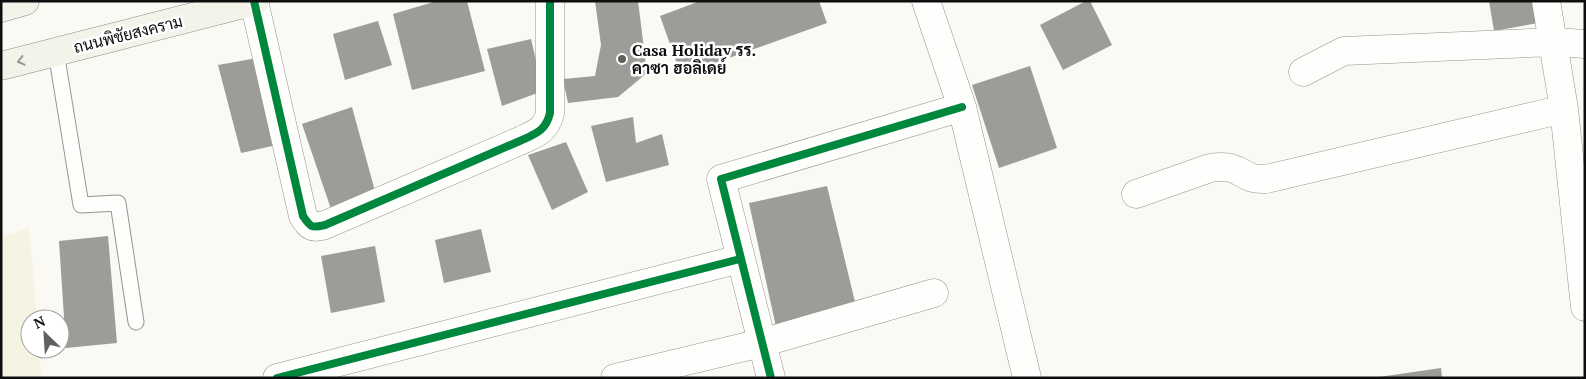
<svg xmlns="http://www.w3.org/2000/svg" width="1586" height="379" font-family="'PT Serif',Sarabun,serif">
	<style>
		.farmland { fill: #f5f3e1 }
		.building { fill: #9e9c98 }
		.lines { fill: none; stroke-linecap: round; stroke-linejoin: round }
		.service-casing { stroke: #949491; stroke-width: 17 }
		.minor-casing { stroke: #949491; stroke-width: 29 }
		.secondary-casing { stroke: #8b8a88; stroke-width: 29 }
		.service { stroke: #fefefd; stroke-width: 15 }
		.minor { stroke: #fefefd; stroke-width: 28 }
		.secondary { stroke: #f3f3ea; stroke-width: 28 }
		.cycleway-casing { stroke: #fff; stroke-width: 11 }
		.cycleway { stroke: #00873e; stroke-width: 8 }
		.oneway { stroke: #979792 }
		.poi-dot { fill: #61605e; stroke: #fff; stroke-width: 2 }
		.labels { text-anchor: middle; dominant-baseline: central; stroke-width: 5; stroke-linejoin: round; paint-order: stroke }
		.street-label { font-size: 16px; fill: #0e0e0e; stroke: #fff }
		.poi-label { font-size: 16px; font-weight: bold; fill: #0e0e0e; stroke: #fff; text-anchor: start }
	</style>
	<rect width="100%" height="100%" fill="#faf9f3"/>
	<!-- farmland -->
	<path class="farmland" d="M29,228L37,319H30V349H39L41,378H1V237Z"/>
	<!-- building -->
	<path class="building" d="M437,1H467L485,71L412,90L393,14Z
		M595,1H638L647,73L618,97L568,103L563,79L595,76L601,45Z
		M700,1H819L827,23L681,75L660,16Z
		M1086,1H1090L1112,45L1063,70L1040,25Z
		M1489,1H1535L1538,23L1494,31Z
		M378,21L392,65L345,80L333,34Z
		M531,39L543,91L502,106L487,49Z
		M258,58L277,145L241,153L218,65Z
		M1030,66L1057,148L999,168L972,85Z
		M352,107L375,191L331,209L302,124Z
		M633,117L636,143L662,134L669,165L606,182L591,126Z
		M566,142L588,192L552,210L528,155Z
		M827,186L856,306L776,327L749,203Z
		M481,229L491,272L444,283L435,240Z
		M108,236L117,343L66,348L59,241Z
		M375,246L385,302L331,313L321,256Z
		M1441,368L1442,378H1379V377Z"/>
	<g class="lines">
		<defs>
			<path id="service" d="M56,52L81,205L118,203L136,322"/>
			<path id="minor" d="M254,1L303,216C311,228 312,228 325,225L522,140C537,133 546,130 550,113V1
				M926,1L962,107L1027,378
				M1546,1L1564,109L1585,307
				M1303,72L1344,51L1553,42L1585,44
				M1136,194L1210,168C1217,167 1224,166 1231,168C1247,173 1246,180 1266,179L1564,109
				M277,378L740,259
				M615,378L761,343L934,293
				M771,378L721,179L962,107"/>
			<path id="secondary" d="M1,8L25,1
				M1,66L255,1"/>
		</defs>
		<!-- service casing -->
		<use href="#service" class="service-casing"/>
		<!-- minor casing -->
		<use href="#minor" class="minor-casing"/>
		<!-- secondary casing -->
		<use href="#secondary" class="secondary-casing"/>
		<!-- service -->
		<use href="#service" class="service"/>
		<!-- minor -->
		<use href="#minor" class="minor"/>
		<!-- secondary -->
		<use href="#secondary" class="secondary"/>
		<defs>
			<path id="cycleway" d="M254,1L303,216C311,228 312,228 325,225L522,140C537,133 546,130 550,113V1
				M277,378L740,259
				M771,378L721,179L962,107"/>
		</defs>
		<!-- cycleway casing -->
		<use href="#cycleway" class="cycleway-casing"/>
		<!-- cycleway -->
		<use href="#cycleway" class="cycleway"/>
	</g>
	<!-- one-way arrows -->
	<defs><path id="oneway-chevron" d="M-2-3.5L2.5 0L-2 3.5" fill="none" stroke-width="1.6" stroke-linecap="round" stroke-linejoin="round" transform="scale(1.25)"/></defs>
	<use class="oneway" href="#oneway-chevron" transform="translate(21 61) rotate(166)"/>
	<!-- markers -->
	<circle class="poi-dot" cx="622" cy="59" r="5"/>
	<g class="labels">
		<!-- street labels -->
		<g class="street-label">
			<text transform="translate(128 34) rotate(-14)">ถนนพิชัยสงคราม</text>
		</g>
		<!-- poi labels -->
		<g class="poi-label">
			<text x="632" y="50">Casa Holiday รร.<tspan x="632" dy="18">คาซา ฮอลิเดย์</tspan></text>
		</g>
	</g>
	<!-- border -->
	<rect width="1586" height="379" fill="none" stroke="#0e0e0e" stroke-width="5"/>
	<!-- north arrow -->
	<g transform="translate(45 334) rotate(335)"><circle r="24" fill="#ffffff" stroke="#9f9f9f"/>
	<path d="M0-4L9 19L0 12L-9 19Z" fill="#61605e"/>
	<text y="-8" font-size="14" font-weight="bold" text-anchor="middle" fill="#0e0e0e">N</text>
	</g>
</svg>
